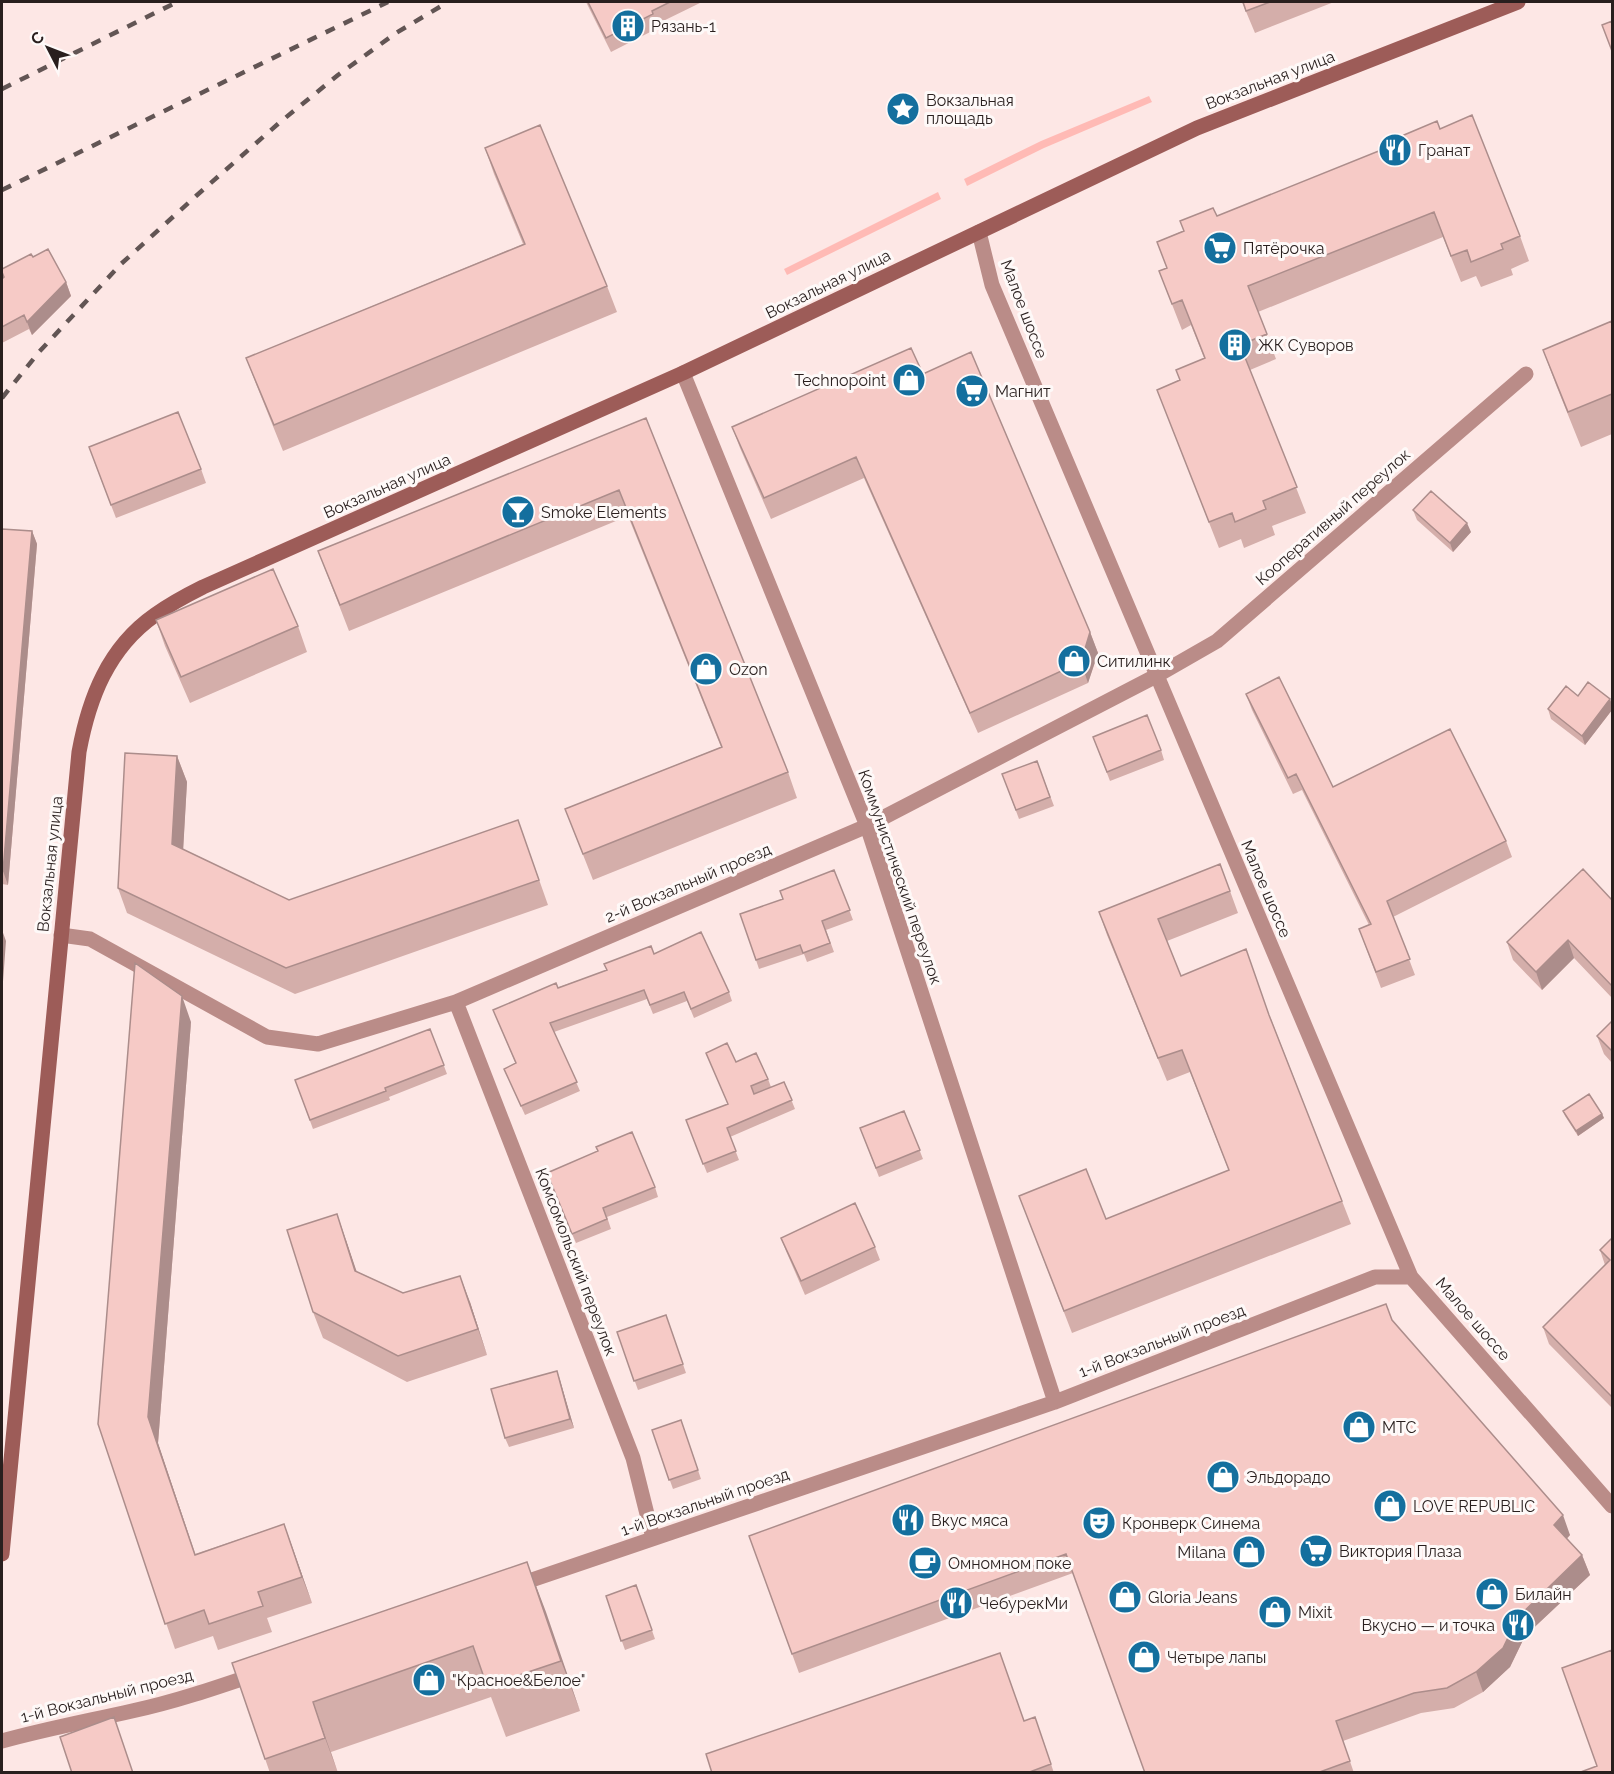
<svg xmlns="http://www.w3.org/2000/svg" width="1614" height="1774" font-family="Raleway,sans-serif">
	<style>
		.grass { fill: #ffbab5 }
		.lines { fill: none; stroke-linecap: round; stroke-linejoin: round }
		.street { stroke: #ba8c88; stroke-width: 15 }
		.secondary { stroke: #9d5c58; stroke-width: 15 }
		.rail { stroke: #625554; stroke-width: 4.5; stroke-dasharray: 10 10; stroke-linecap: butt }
		.wall { fill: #d4aeaa }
		.shaded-wall { fill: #ac8d8b }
		.building { fill: #f6cac6; stroke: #ac8d8b; stroke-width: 1.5 }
		.labels { text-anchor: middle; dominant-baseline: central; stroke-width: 6; stroke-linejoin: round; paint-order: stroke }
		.poi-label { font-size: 16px; fill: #291f1e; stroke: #fef9f8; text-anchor: start }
		.street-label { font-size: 16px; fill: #291f1e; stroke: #fef9f8 }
	</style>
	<rect width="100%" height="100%" fill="#fde7e5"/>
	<!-- grass -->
	<path class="grass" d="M1149,96L1152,102L1044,148L967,186L964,179L1041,141Z
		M938,192L941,199L787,275L784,269Z"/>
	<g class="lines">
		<!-- street -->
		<path class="street" d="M979,232L992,285L1411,1277L1612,1506
			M683,373L867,826L1055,1402
			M61,935L90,939L267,1037L318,1044L456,1002L867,826L1156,676L1217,641L1526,374
			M456,1002L633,1458L653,1538
			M514,1586L1055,1402L1375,1277H1411
			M2,1741C45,1729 88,1721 132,1711C174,1702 215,1688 256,1674"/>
		<!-- secondary -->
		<path class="secondary" d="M2,1554L79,752C89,698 108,648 155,615C170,604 187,595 203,587L683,373L1197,128L1518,2"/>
		<!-- rail -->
		<path class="rail" d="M2,89L177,2
			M2,190L388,2
			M2,398L39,352L121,264L196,196L279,123L338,75L396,33L448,2"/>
	</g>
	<!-- wall -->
	<path class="wall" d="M586,2H702L657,24L658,28L611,52Z
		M1242,2H1334L1255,33Z
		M1440,129L1520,236L1529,261L1511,269L1513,275L1481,287L1476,276L1461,282L1443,237L1258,312L1276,359L1250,370L1306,513L1272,526L1275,535L1244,548L1241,539L1219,548L1157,390L1179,380L1204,358L1191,325L1182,330L1159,271L1167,268L1157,242L1217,216Z
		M485,148L607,286L617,312L283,451L256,384L246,358L523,244L494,174Z
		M33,257L66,282L71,296L32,335L29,329L2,343V279L3,278L2,273Z
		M1612,321V434L1581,447L1556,385L1543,350Z
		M923,374L1090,632L1098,653L1088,683L978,733L864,478L771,519L740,448L732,427Z
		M646,418L788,772L797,798L593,880L565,809L721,747L628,516L349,631L318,551Z
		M94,461L201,469L206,483L116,518Z
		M1413,510L1471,532L1453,552L1417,520Z
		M2,529L32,531L37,544L8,885L2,884Z
		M156,620L298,626L307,652L190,703L165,646Z
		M1246,694L1333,787L1506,841L1512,857L1393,917L1415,975L1381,988L1359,929L1369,925L1302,790L1293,794L1252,710Z
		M1578,696L1610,699L1612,705V710L1585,745L1551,719L1548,709Z
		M1093,737L1161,750L1164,760L1110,781Z
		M177,756L187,782L183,849L289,900L518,820L548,905L295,994L127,913L118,888Z
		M1037,761L1054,806L1019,819L1002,774Z
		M834,870L853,920L826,930L834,952L807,962L804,954L759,969L756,960L783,899Z
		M1230,891L1238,913L1167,941L1181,976L1271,1019L1351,1224L1072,1333L1019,1196L1106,1219L1229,1171L1190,1072L1167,1081L1107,935L1099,912Z
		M1612,900V998L1574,958L1542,990L1513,960L1507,942Z
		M654,954L729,992L732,1001L694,1018L687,1001L653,1014L647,999L554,1032L580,1091L525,1115L504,1069L516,1064L493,1010Z
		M1612,1021V1063L1604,1054L1597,1036Z
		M191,1022L158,1443L195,1554L284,1524L312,1603L267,1618L272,1632L218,1650L213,1636L175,1649L98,1424Z
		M430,1029L447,1074L389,1097L390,1100L313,1129L295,1080Z
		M706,1053L736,1062L768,1079L771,1087L784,1082L795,1109L730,1137L739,1160L707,1173L686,1120L728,1104Z
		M904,1111L923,1159L879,1177L860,1128Z
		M1563,1111L1602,1114L1604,1118L1578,1136L1565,1116Z
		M550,1182L655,1187L658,1197L607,1217L611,1229L576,1243Z
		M781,1238L875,1247L880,1260L805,1295L786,1251Z
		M1612,1238V1408L1549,1344L1543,1327L1605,1265L1600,1250Z
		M346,1240L356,1271L403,1293L470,1302L487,1355L407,1382L323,1338L313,1312Z
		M666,1315L686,1373L638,1390L617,1332Z
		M1392,1320L1570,1535L1567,1539L1582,1555L1590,1575L1525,1636L1510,1667L1483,1692L1454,1708L1421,1713L1343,1741L1354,1773H1145L1073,1573L799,1673L749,1536Z
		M557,1371L574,1428L509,1447L505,1438Z
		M681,1420L701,1479L673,1489L652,1430Z
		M527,1562L580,1711L506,1737L491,1697L331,1752L338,1773H270L232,1663Z
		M636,1585L655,1639L625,1650L606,1596Z
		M1000,1653L1024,1721L1043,1740L1054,1773H712Z"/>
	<!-- shaded-wall -->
	<path class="shaded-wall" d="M66,282L71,296L32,335L27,322Z
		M1467,523L1471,532L1453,552L1450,543Z
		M32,531L37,544L8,885L3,871Z
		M1090,632L1098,653L1088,683L1081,662Z
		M1610,699L1612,705V710L1585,745L1582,736Z
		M177,756L187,782L182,870L172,844Z
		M2,930L6,941L2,995Z
		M1568,940L1574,958L1542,990L1536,972Z
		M182,996L191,1022L158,1443L204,1580L148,1417Z
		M1602,1114L1604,1118L1578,1136L1576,1131Z
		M337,1214L346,1240L365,1296L355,1271Z
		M460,1276L470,1302L487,1355L478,1329Z
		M557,1371L560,1380L574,1428L570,1419Z
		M1563,1515L1570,1535L1561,1544L1554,1525Z
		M284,1524L293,1549L312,1603L302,1577Z
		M1582,1555L1590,1575L1525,1636L1510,1667L1483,1692L1476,1672L1518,1617Z
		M527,1562L546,1612L580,1711L561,1661Z
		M313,1702L338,1773L325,1738Z"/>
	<!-- building -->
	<path class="building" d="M588,2H670L652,11L653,14L606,38Z
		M1243,2H1270L1246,11Z
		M1612,21V51L1602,25Z
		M1472,115L1520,236L1501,244L1503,249L1471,262L1467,250L1451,256L1434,212L1248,286L1267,334L1240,345L1297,487L1263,501L1266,509L1235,522L1232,513L1209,522L1157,390L1180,380L1176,370L1205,358L1182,300L1172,304L1159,271L1167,268L1157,242L1184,231L1180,221L1213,208L1217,216L1406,140L1404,135L1437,121L1440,129Z
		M540,125L607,286L274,425L246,358L525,244L485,148Z
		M48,249L66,282L27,322L24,315L2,327V279L4,277L2,272V269L31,254L33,257Z
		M1612,321V394L1568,412L1543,350Z
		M911,348L923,374L971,352L1090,632L1081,662L970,713L856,457L764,498L732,427Z
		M178,412L201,469L111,505L89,447Z
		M646,418L788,772L583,854L565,809L722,747L619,490L340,605L318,551Z
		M1431,491L1467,523L1450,543L1413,510Z
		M2,529L32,531L3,871H2Z
		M273,569L298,626L181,677L156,620Z
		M1279,677L1333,787L1450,729L1506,841L1387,901L1410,959L1376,972L1359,929L1371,924L1296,774L1288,778L1246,694Z
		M1588,682L1610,699L1582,736L1548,709L1566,686L1578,696Z
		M1147,715L1161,750L1107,772L1093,737Z
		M125,753L177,756L172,844L289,900L518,820L539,880L286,968L118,888Z
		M1037,761L1050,797L1016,810L1002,774Z
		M1220,864L1230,891L1158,919L1181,976L1246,949L1269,1015L1342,1201L1064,1311L1019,1196L1086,1169L1106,1219L1229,1170L1182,1050L1158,1058L1099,912Z
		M1583,869L1612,900V986L1568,940L1536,972L1507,942Z
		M834,870L850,910L822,921L830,943L803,953L800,945L756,960L740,914L783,899L780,891Z
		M701,932L729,992L691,1009L684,992L650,1005L644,990L550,1023L577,1082L521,1106L504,1069L516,1063L493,1010L556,983L558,988L607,970L604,964L651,946L654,954Z
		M135,963L182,996L148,1417L195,1555L284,1524L302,1577L258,1592L263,1606L209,1624L204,1610L165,1624L98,1424Z
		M1612,1021V1051L1597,1036Z
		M430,1029L444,1065L385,1088L386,1091L310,1120L295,1080Z
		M727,1043L736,1062L756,1053L768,1079L751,1086L754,1094L784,1082L792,1100L727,1128L736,1151L703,1164L686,1120L728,1104L706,1053Z
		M1589,1094L1602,1114L1576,1131L1563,1111Z
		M904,1111L920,1150L876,1168L860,1128Z
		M632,1132L655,1187L603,1208L607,1219L572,1234L547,1173L598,1151L596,1147Z
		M855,1203L875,1247L801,1281L781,1238Z
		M337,1214L355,1271L403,1293L460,1276L478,1329L398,1356L313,1312L287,1230Z
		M1612,1238V1397L1543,1327L1610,1260L1600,1250Z
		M1386,1304L1392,1320L1563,1515L1554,1525L1582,1555L1518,1617L1503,1648L1476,1672L1447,1688L1414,1693L1336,1721L1350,1761L1317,1773H1145L1066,1554L792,1654L749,1536Z
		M666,1315L683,1364L634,1381L617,1332Z
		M557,1371L570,1419L505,1438L491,1389Z
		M681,1420L698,1470L669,1480L652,1430Z
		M527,1562L561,1661L487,1686L473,1646L313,1702L325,1738L265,1759L232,1663Z
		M636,1585L652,1630L621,1641L606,1596Z
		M1612,1650V1773H1578L1597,1766L1562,1668Z
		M1000,1653L1024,1721L1035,1717L1051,1764L1027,1773H712L706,1754Z
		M114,1717L133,1773H72L60,1737Z"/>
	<!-- icons -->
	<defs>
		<symbol id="building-disc" viewBox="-11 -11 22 22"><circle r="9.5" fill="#146f9e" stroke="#fef9f8"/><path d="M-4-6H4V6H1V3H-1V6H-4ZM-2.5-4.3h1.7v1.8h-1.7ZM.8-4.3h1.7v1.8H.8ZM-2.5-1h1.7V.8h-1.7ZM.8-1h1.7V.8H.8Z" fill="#fff"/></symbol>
		<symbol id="sight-disc" viewBox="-11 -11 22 22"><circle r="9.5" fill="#146f9e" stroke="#fef9f8"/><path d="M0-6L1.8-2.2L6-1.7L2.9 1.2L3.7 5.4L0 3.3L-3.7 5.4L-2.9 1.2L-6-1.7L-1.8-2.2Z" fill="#fff"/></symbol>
		<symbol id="restaurant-disc" viewBox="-11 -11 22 22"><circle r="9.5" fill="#146f9e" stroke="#fef9f8"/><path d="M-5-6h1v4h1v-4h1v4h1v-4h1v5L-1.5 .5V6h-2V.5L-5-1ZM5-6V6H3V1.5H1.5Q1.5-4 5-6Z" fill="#fff"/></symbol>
		<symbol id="supermarket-disc" viewBox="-11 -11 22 22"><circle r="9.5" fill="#146f9e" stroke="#fef9f8"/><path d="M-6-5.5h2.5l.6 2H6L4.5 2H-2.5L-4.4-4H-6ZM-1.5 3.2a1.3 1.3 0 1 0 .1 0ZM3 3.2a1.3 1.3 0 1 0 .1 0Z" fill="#fff"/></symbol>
		<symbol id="shop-disc" viewBox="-11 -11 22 22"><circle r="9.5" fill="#146f9e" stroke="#fef9f8"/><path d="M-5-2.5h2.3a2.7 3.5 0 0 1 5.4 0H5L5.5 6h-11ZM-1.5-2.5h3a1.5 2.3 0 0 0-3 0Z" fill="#fff"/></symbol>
		<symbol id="bar-disc" viewBox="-11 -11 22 22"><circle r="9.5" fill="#146f9e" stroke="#fef9f8"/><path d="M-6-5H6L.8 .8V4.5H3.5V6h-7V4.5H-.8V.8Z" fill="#fff"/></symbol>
		<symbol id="theatre-disc" viewBox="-11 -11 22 22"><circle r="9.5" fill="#146f9e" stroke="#fef9f8"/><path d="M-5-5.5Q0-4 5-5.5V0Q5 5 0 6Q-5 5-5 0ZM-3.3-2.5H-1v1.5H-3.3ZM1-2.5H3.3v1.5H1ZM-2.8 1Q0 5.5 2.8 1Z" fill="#fff"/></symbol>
		<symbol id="cafe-disc" viewBox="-11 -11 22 22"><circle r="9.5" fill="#146f9e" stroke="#fef9f8"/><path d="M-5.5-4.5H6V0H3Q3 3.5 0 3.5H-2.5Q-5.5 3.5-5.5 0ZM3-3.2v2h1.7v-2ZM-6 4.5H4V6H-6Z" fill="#fff"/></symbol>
	</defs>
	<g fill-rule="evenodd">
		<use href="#building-disc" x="609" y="7" width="38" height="38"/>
		<use href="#sight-disc" x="884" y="90" width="38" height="38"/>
		<use href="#restaurant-disc" x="1376" y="131" width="38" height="38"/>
		<use href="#supermarket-disc" x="1201" y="229" width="38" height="38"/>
		<use href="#building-disc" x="1216" y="326" width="38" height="38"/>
		<use href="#shop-disc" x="890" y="361" width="38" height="38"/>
		<use href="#supermarket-disc" x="953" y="372" width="38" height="38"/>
		<use href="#bar-disc" x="499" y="493" width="38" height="38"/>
		<use href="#shop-disc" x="1055" y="642" width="38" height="38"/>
		<use href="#shop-disc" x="687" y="650" width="38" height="38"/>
		<use href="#shop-disc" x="1340" y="1408" width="38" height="38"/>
		<use href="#shop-disc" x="1204" y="1458" width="38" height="38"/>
		<use href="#shop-disc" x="1371" y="1487" width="38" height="38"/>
		<use href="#restaurant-disc" x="889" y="1501" width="38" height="38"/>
		<use href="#theatre-disc" x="1080" y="1504" width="38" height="38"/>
		<use href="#supermarket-disc" x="1297" y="1532" width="38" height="38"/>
		<use href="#shop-disc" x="1230" y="1533" width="38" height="38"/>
		<use href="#cafe-disc" x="906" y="1544" width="38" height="38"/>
		<use href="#shop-disc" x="1473" y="1575" width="38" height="38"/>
		<use href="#shop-disc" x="1106" y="1578" width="38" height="38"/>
		<use href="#restaurant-disc" x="937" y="1584" width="38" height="38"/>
		<use href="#shop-disc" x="1256" y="1593" width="38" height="38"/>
		<use href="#restaurant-disc" x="1499" y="1606" width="38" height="38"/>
		<use href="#shop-disc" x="1125" y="1638" width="38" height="38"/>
		<use href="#shop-disc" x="410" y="1661" width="38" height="38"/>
	</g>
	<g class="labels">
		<!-- poi labels -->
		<g class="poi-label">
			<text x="651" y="26">Рязань-1</text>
			<text x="926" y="100">Вокзальная<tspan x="926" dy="18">площадь</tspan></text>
			<text x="1418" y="150">Гранат</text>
			<text x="1243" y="248">Пятёрочка</text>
			<text x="1258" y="345">ЖК Суворов</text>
			<text x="886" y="380" text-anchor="end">Technopoint</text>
			<text x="995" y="391">Магнит</text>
			<text x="541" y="512">Smoke Elements</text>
			<text x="1097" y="661">Ситилинк</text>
			<text x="729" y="669">Ozon</text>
			<text x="1382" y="1427">МТС</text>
			<text x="1246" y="1477">Эльдорадо</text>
			<text x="1413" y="1506">LOVE REPUBLIC</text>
			<text x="931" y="1520">Вкус мяса</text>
			<text x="1122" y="1523">Кронверк Синема</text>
			<text x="1339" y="1551">Виктория Плаза</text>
			<text x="1226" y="1552" text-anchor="end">Milana</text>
			<text x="948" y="1563">Омномном поке</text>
			<text x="1515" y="1594">Билайн</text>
			<text x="1148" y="1597">Gloria Jeans</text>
			<text x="979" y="1603">ЧебурекМи</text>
			<text x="1298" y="1612">Mixit</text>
			<text x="1495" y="1625" text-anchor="end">Вкусно — и точка</text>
			<text x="1167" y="1657">Четыре лапы</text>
			<text x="452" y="1680">"Красное&amp;Белое"</text>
		</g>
		<!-- street labels -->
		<g class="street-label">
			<text transform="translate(1270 80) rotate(-21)">Вокзальная улица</text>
			<text transform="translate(828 284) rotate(-26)">Вокзальная улица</text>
			<text transform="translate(1024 309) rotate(69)">Малое шоссе</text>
			<text transform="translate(387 486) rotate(-24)">Вокзальная улица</text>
			<text transform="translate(1333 517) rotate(-41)">Кооперативный переулок</text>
			<text transform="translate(50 864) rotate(-84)">Вокзальная улица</text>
			<text transform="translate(900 877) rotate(71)">Коммунистический переулок</text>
			<text transform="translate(688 883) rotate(-23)">2-й Вокзальный проезд</text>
			<text transform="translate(1266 889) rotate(67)">Малое шоссе</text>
			<text transform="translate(576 1262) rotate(69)">Комсомольский переулок</text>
			<text transform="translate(1473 1319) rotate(49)">Малое шоссе</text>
			<text transform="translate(1162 1341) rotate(-21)">1-й Вокзальный проезд</text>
			<text transform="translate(705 1502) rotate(-19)">1-й Вокзальный проезд</text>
			<text transform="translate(107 1696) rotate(-14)">1-й Вокзальный проезд</text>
		</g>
	</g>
	<!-- border -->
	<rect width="1614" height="1774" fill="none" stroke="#291f1e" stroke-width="6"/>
	<!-- north arrow -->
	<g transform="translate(48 48) rotate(312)" stroke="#fef9f8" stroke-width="4.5" paint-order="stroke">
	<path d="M0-4.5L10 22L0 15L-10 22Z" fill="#291f1e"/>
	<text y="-9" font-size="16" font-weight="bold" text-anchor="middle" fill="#291f1e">С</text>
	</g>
</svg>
